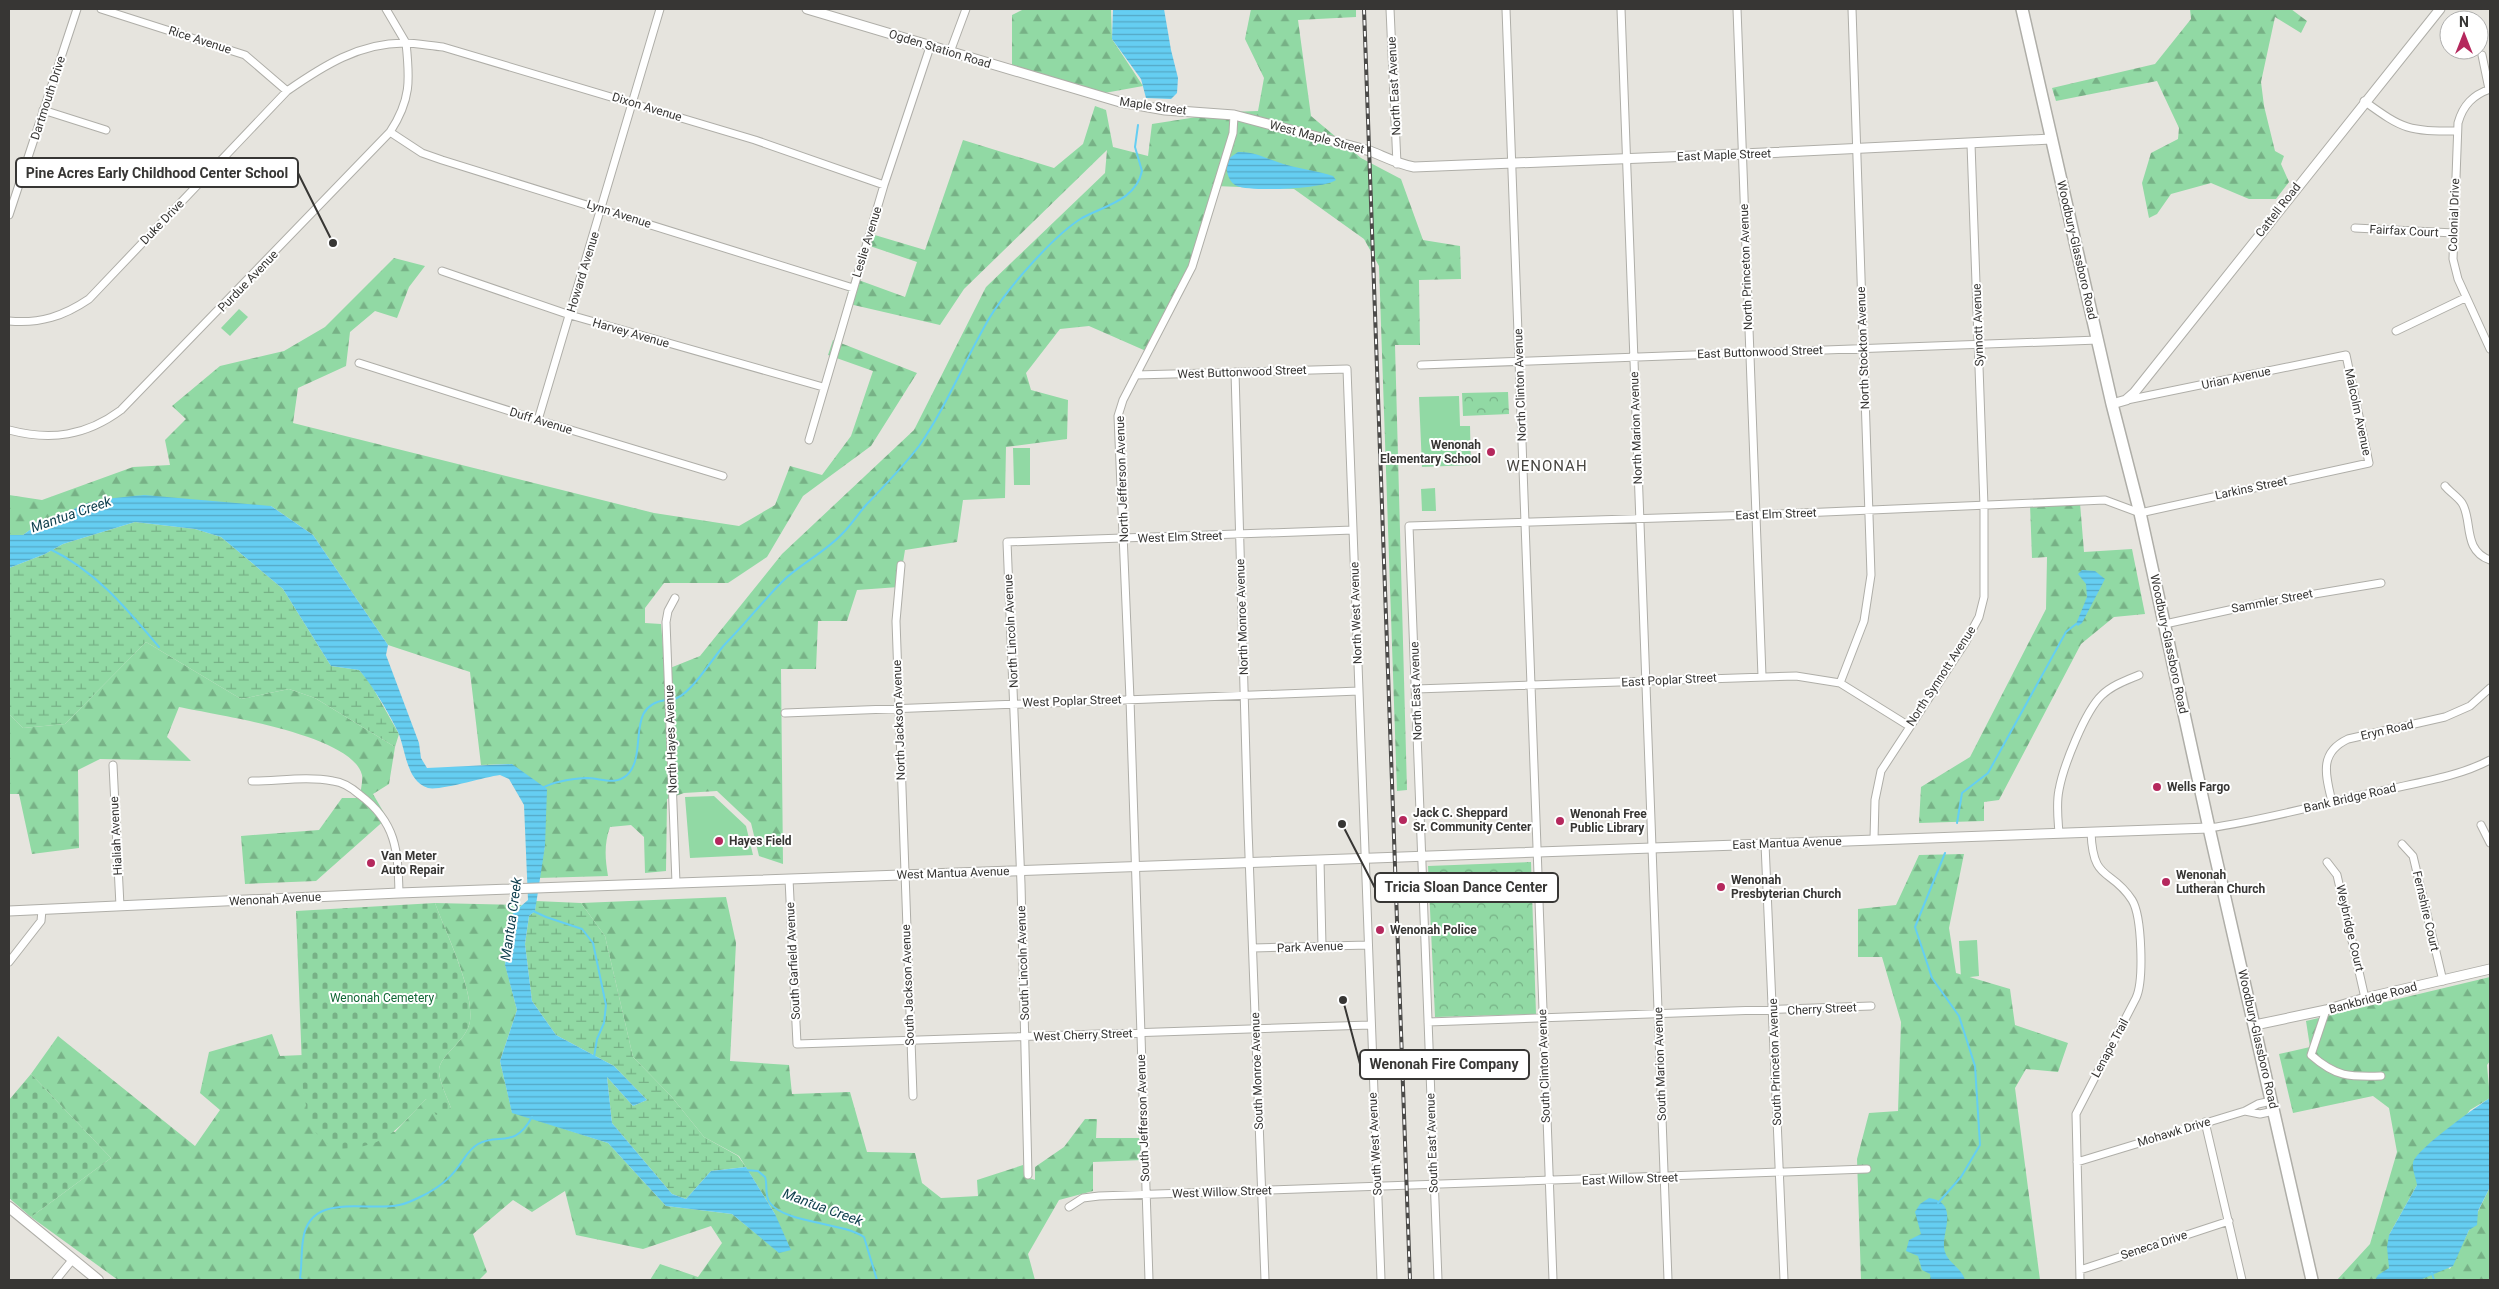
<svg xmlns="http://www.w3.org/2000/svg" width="2499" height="1289" font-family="Roboto,sans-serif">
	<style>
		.forest { fill: url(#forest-firs) }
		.wetland { fill: url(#wetland-marsh) }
		.cemetery { fill: url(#cemetery-stones) }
		.park { fill: url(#park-crowns) }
		.pitch { fill: #91d9a4 }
		.water { fill: url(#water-rules) }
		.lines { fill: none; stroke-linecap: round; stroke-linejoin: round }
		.stream { stroke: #65cef2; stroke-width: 2 }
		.minor-casing { stroke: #afaea8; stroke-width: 9 }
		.tertiary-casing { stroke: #afaea8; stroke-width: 11 }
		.secondary-casing { stroke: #afaea8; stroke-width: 12 }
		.primary-casing { stroke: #afaea8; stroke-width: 14 }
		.minor { stroke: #fff; stroke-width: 7 }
		.tertiary { stroke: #fff; stroke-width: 9 }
		.secondary { stroke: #fff; stroke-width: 10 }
		.primary { stroke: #fff; stroke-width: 11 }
		.rail-casing { stroke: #4b4a48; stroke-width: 4 }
		.rail { stroke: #fff; stroke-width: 2; stroke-dasharray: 5.5; stroke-linecap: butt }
		.poi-dot { fill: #b5285d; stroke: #fff; stroke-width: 2 }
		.labels { text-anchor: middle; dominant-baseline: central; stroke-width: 4; stroke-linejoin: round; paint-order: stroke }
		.street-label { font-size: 12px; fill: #373634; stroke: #fff }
		.poi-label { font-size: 12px; font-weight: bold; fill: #373634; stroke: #fff; text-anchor: start }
		.park-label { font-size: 12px; fill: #116735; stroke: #fff }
		.water-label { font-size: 14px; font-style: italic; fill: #0e3e4d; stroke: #fff }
		.quarter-label { font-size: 15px; letter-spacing: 1px; fill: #474540; stroke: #fff }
		.leader { fill: none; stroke: #373634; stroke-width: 2 }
		.callout-dot { fill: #373634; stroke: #fff; stroke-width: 2 }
		.callout { fill: #fff; stroke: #373634; stroke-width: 2 }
		.callout-label { font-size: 14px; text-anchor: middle; font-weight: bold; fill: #373634 }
	</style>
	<defs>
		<pattern id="forest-firs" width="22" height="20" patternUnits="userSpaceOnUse" patternTransform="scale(1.25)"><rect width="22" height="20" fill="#91d9a4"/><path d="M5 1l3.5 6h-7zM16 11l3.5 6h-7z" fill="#77b186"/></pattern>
		<pattern id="wetland-marsh" width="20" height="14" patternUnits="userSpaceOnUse" patternTransform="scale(1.25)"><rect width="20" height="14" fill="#91d9a4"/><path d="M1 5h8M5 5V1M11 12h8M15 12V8" fill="none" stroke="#77b186"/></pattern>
		<pattern id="cemetery-stones" width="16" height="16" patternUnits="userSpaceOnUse" patternTransform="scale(1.25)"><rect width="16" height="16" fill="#91d9a4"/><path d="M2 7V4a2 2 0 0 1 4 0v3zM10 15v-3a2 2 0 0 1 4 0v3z" fill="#77b186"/></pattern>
		<pattern id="park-crowns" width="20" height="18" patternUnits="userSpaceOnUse" patternTransform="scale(1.25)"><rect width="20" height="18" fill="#91d9a4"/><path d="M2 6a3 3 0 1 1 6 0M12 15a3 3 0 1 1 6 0" fill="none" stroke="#77b186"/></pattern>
		<pattern id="water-rules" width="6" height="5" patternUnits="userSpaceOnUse" patternTransform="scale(1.25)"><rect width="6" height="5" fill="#65cef2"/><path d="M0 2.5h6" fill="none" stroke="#54a8c5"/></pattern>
	</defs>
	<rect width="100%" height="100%" fill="#e6e4de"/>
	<!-- forest -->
	<path class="forest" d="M1024,9H1111L1112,39L1143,86L1099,94L1012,68V15Z
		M1251,9H1356V17L1298,20L1311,116L1361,158L1401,179L1423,240L1460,246L1461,279L1419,280L1420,345H1395L1407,790L1397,791L1379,266L1364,239L1294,189L1215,186L1188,275L1146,351L1089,326L1060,329L1026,373L1031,390L1068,400L1067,439L1006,447L1005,498L963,500L957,542L905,550L899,587L857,590L847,621H818L816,669H781L783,864L759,856L751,823L717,791L684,793L667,799L666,871L645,873L644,837L631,825L610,827C604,844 605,858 608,876L538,878L545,846L512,764L481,765L470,672L388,645L313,535L271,506L61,520L38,524L23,535H9V495L42,500L133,467L170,465L165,440L186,419L172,406L220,366L284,351L325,327L394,258L425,266L409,287L397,318L375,311L350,332L346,366L298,388L293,423L654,513L739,526L775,505L790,466L822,475L851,436L873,371L828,355L833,340L917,373L871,446L803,496L767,557L728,583H664L645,608V623L661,624L665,670L700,656L782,554L914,430L986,287L1105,173L1107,150L964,289L940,325L845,303L853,278L905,297L917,262L864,244L868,233L925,250L963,140L1054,168L1083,144L1095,106L1106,110L1113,147L1148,156L1152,124L1229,112L1258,111L1264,78L1245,39Z
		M2190,9H2291L2307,21L2301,33L2275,17L2261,82L2264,106L2275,151L2284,156L2281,164L2289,182L2276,199H2249L2211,183L2171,194L2157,214L2149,218L2142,183L2151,153L2178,139L2179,128L2157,81L2056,101L2052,88L2155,64L2191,19Z
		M2080,503L2084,552L2132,549L2145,614L2114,617L2081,644L1999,800L1984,802V821L1919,823L1921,787L1970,757L2046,609L2047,557L2032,558L2030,504Z
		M146,642L241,699L289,689L315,698L395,747L389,784L373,794L387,818L316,881L245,884L241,836L319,830L342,798H360C360,792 363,782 362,775C352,734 216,715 179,707L167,737L191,761L100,759L78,770L79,848L32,854L19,794H9V714L23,728L65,724Z
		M1964,854L1949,928L1956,973L2010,989L2015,1025L2068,1043L2058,1072L2026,1069L2015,1088L2040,1280H1861L1857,1159L1869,1113L1898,1111L1901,1022L1882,957H1858V909L1896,905L1919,855Z
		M726,897L736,943L730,1061L789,1065L792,1094L850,1092L867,1152L915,1153L922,1183L941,1198L978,1196L977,1180L1023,1165L1024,1176L1035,1180V1167L1064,1147L1085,1119H1097L1096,1138H1143V1160L1093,1162V1191L1059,1200L1028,1254L1035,1280H650L660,1264L698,1277L722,1243L711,1226L643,1249L576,1235L565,1191L532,1212L513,1200L473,1234L487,1272L479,1280H118L31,1217L111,1158L31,1074L58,1036L195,1146L220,1110L200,1093L209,1052L272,1034L280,1056L303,1055V1093L395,1132L426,1099L451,1108C447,1097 440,1083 439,1072C438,1055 467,1042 470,1021C474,989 446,933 435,903L522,905L513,913L505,964L517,1010L500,1061L512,1112L608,1143L666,1206L732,1214L780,1253L775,1214L739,1156L704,1137L671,1096L633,1057L605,936L581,903Z
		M2490,977V1061L2487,1065L2490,1098L2470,1110L2417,1185L2389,1235L2450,1269L2490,1187V1280H2337L2370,1244L2397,1152L2389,1108L2373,1096L2293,1113L2279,1054L2310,1047L2306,1021Z"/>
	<!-- wetland -->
	<path class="wetland" d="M135,522L195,529L221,537L283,589L331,666L359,670L369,681L399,734L395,747L315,698L289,689L241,699L146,642L65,724L23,728L9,714V568L45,554L63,544Z
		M536,901L581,903L605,936L633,1057L671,1096L704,1137L738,1156L746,1167L711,1171L686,1199L672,1194L612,1123L607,1077L633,1106L647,1100L614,1066L556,1035L532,1001L525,944L529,916L535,911Z"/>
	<!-- cemetery -->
	<path class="cemetery" d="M435,903C446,933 474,990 470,1021C467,1042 438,1055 439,1072C440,1083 447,1097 451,1108L436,1115L426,1099C394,1133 383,1149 333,1149L312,1129L303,1093L296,911Z
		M31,1074L111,1158L31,1217L9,1198V1100Z"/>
	<!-- park -->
	<path class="park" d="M1508,392L1509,414L1463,416L1462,393Z
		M1531,862L1536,1014L1435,1017L1428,866Z"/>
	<!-- pitch -->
	<path class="pitch" d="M239,309L248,317L230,336L221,328Z
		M1459,396L1460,426H1470L1471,465L1422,467L1419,397Z
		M1013,448H1030V485H1014Z
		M1435,488L1436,511H1422L1421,489Z
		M714,796L746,826L753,855L690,858L685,797Z
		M1977,940L1979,976L1961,978L1959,941Z"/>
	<!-- water -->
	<path class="water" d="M1113,9H1164L1171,50L1178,78L1177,93L1171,99L1146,98L1141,79L1112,39Z
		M1238,152C1256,151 1270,161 1287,165C1302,169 1318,171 1333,176L1336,180C1324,189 1251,192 1237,186C1227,181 1225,168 1228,159Z
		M144,495L271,506L313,535L388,645L386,655L419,743L421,758L427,768L512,764L547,789L545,846L535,911L529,916L525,944L532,1001L556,1035L614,1066L647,1100L633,1106L607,1077L612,1123L672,1194L686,1199L711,1171L746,1167L775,1214L791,1250L779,1253L732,1214L666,1206L608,1143L512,1113L500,1061L517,1010L505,965L513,913L528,900L524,805L509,779L500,775C484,777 440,791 428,788C406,781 406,750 398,732C389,713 373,686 359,670L331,666L283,589L221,537L195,529L135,522L63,544L45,554L9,568V535H23L38,524L61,520C78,498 118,498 144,495Z
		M2082,570L2095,571L2105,579L2082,623L2078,626L2076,624L2087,597L2086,584L2078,574Z
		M2490,1098V1187L2478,1211L2477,1225L2469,1230L2453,1266L2420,1280H2375L2378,1275L2389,1268L2387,1247L2389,1235L2417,1185C2416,1178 2412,1170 2413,1163C2416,1149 2476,1107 2490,1098Z
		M1929,1198C1962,1203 1939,1235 1945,1252C1949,1264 1961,1267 1965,1280H1931L1930,1274L1922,1270L1918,1256L1906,1251L1909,1240L1921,1234L1915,1212L1920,1204Z"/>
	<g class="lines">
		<!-- stream -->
		<path class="stream" d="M50,549C96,571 127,609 159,647
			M671,700C690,698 713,656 727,642C748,621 765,598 786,578C804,562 826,551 842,534C851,525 858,514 866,505C884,486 903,467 919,446C947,406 965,359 990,317C1007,289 1054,235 1082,218C1104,206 1136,200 1142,171L1135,147L1138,125
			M542,788C555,781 571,779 586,778C601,778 615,786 627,775C649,754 624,705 666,700
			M1957,823L1962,793L1988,773L2066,632L2076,624
			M533,911L546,917L582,929L593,943L606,1005L604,1023L597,1039L594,1057
			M745,1170L758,1171L765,1177C768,1185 764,1195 770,1203C785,1223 841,1222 864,1237L877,1280
			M1938,1203L1961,1177L1980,1145L1975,1066L1959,1016L1932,978L1915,927L1945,853
			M2432,1273L2434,1280
			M303,1280L300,1278C302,1265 301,1252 303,1240C309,1191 367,1212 399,1205C406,1204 414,1200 420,1197C435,1190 449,1180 458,1167C465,1158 468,1150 478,1144C498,1132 514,1150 532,1117"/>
		<defs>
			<path id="minor" d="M101,9L245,55L287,91
				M386,9L406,43
				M1390,9L1397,164
				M1506,9L1553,1280
				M1621,9L1668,1280
				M1737,9L1762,676
				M950,52L966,9
				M2482,55L2489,89
				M2490,89C2473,95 2463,105 2458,123L2453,259L2458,279L2490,349
				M2364,101C2404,130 2408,131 2457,131
				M43,110L106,130
				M390,132L422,153L442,160L853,288
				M9,215L77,9
				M2355,228L2454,233
				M442,271L570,315L823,387
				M9,321C40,324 64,316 89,299L287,91C323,66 359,43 404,43C416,43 431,46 443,47L755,140L884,185
				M2396,331L2465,298
				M359,363L538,420L723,476
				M1421,365L2098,340
				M1235,372L1248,829L1265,1280
				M1136,375L1347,369L1381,1280
				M538,420L660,9
				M9,430C51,441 86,436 121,410L390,132C411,100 410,80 406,43
				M809,440L884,185L930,47
				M2445,486C2450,492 2458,497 2462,503C2473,520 2462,550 2490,560
				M901,565L896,621L913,1096
				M675,598L668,611L666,622L676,883
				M2165,624L2266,602L2381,583
				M1840,683L1864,621L1871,575L1852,9
				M1416,689L1796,676L1840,683L1909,726
				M785,713L1359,691
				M113,765L120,906
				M252,781C278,781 307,776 333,781C343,782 352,788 360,795C396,822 398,850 399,893
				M2332,802C2326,776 2318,753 2348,739L2445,717L2470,706L2490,688
				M2481,825L2490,843
				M2209,828C2265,820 2321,804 2376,792C2414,783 2456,778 2490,760
				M2059,833C2058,819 2056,804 2059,790C2063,767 2085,711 2102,695C2112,685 2127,680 2139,675
				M1874,839L1875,800L1881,771L1965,643L1979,617L1984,597V506L1971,144
				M1765,844L1784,1280
				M2402,844L2413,856L2443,981
				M1320,860L1322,946
				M2327,862L2337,875L2365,998
				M789,879L797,1044L1370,1025
				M1253,948L1368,945
				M9,962L41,921L42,910
				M2326,1010L2311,1055C2336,1077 2349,1077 2381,1076
				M1428,1022L1871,1006
				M2245,1111L2260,1114L2274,1111
				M2205,1122L2242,1280
				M2077,1162L2245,1111L2258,1104L2271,1101
				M1028,1175L1021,884L1007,542L1353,530
				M1069,1207L1083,1198L1099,1196L1867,1169
				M2080,1270L2229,1221
				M56,1280L73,1259
				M1149,1280L1130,699L1118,416L1123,400L1192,267L1233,133L1234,115
				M1438,1280L1409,526L1755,515L2105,500L2140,513L2369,463L2346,355L2127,400
				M2080,1280L2076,1114L2136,998C2144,981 2142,916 2132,900C2111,867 2093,884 2091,832"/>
			<path id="tertiary" d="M807,9L1120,102L1165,110L1234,115L1370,151C1385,157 1398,164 1414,167L1742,154L2051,139
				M2112,404L2126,400L2134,393L2440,9
				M9,911L399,893L2209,828
				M2255,1025L2326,1010L2365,998L2490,969"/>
			<path id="secondary" d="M9,1207L98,1280"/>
			<path id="primary" d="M2022,9L2112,404L2140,513L2209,828L2312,1280"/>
		</defs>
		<!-- minor casing -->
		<use href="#minor" class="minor-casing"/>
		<!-- tertiary casing -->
		<use href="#tertiary" class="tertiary-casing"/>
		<!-- secondary casing -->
		<use href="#secondary" class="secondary-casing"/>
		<!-- primary casing -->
		<use href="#primary" class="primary-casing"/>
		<!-- minor -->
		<use href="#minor" class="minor"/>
		<!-- tertiary -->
		<use href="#tertiary" class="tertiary"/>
		<!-- secondary -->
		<use href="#secondary" class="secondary"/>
		<!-- primary -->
		<use href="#primary" class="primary"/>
		<defs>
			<path id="rail" d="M1364,9L1410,1280"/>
		</defs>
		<!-- rail casing -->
		<use href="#rail" class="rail-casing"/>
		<!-- rail -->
		<use href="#rail" class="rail"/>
	</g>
	<!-- markers -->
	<g class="poi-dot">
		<circle cx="1491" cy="452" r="5"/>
		<circle cx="2157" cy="787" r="5"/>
		<circle cx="1403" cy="820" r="5"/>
		<circle cx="1560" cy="821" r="5"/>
		<circle cx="719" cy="841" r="5"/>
		<circle cx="371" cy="863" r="5"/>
		<circle cx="2166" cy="882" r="5"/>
		<circle cx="1721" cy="887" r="5"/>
		<circle cx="1380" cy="930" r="5"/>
	</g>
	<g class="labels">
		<!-- street labels -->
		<g class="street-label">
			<text transform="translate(200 40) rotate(18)">Rice Avenue</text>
			<text transform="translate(940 49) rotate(17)">Ogden Station Road</text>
			<text transform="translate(1394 86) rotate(-93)">North East Avenue</text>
			<text transform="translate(48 98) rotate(-72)">Dartmouth Drive</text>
			<text transform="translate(1153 106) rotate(8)">Maple Street</text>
			<text transform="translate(647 107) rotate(17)">Dixon Avenue</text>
			<text transform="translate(1317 137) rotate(15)">West Maple Street</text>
			<text transform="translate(1724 155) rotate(-2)">East Maple Street</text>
			<text transform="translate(2278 210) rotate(-52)">Cattell Road</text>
			<text transform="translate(619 214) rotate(18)">Lynn Avenue</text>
			<text transform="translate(2454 215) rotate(-88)">Colonial Drive</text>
			<text transform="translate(162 222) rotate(-46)">Duke Drive</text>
			<text transform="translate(2404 231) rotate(3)">Fairfax Court</text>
			<text transform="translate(867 242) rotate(-73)">Leslie Avenue</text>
			<text transform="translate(2077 250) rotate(77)">Woodbury-Glassboro Road</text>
			<text transform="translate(1746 267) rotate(-92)">North Princeton Avenue</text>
			<text transform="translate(583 272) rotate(-73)">Howard Avenue</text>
			<text transform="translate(248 281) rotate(-46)">Purdue Avenue</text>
			<text transform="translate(1978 325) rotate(-92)">Synnott Avenue</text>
			<text transform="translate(631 333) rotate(16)">Harvey Avenue</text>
			<text transform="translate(1863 348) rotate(-92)">North Stockton Avenue</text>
			<text transform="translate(1760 352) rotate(-2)">East Buttonwood Street</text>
			<text transform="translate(1242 372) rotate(-2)">West Buttonwood Street</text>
			<text transform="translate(2236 378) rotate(-12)">Urian Avenue</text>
			<text transform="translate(1520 385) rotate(-92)">North Clinton Avenue</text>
			<text transform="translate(2358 412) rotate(78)">Malcolm Avenue</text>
			<text transform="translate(541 421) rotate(17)">Duff Avenue</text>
			<text transform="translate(1636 428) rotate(-92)">North Marion Avenue</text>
			<text transform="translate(1122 479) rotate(-92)">North Jefferson Avenue</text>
			<text transform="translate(2251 488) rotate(-12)">Larkins Street</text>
			<text transform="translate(1776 514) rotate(-2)">East Elm Street</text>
			<text transform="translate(1180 537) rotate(-2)">West Elm Street</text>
			<text transform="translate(2272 601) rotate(-11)">Sammler Street</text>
			<text transform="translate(1356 613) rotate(-92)">North West Avenue</text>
			<text transform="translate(1242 617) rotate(-92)">North Monroe Avenue</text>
			<text transform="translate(1011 631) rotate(-93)">North Lincoln Avenue</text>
			<text transform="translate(2169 644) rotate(78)">Woodbury-Glassboro Road</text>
			<text transform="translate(1941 676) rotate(-57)">North Synnott Avenue</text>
			<text transform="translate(1669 680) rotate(-3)">East Poplar Street</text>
			<text transform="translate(1416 691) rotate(-92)">North East Avenue</text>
			<text transform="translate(1072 701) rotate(-2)">West Poplar Street</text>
			<text transform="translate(899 720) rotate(-92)">North Jackson Avenue</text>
			<text transform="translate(2387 730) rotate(-13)">Eryn Road</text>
			<text transform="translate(671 739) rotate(-92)">North Hayes Avenue</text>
			<text transform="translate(2350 798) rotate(-13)">Bank Bridge Road</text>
			<text transform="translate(116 836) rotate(-93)">Hialiah Avenue</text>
			<text transform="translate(1787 843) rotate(-2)">East Mantua Avenue</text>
			<text transform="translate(953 873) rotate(-2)">West Mantua Avenue</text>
			<text transform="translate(275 899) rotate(-3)">Wenonah Avenue</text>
			<text transform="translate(2426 911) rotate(77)">Fernshire Court</text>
			<text transform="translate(2350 928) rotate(77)">Weybridge Court</text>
			<text transform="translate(1310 947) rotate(-2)">Park Avenue</text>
			<text transform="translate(793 961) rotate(-93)">South Garfield Avenue</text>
			<text transform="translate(1023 963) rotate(-92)">South Lincoln Avenue</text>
			<text transform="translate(908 985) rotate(-92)">South Jackson Avenue</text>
			<text transform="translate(2373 998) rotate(-15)">Bankbridge Road</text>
			<text transform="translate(1822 1009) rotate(-3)">Cherry Street</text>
			<text transform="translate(1083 1035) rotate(-2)">West Cherry Street</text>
			<text transform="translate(2258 1039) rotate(77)">Woodbury-Glassboro Road</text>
			<text transform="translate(2110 1048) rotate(-62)">Lenape Trail</text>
			<text transform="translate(1775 1062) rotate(-92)">South Princeton Avenue</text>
			<text transform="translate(1660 1064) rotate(-92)">South Marion Avenue</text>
			<text transform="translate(1544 1066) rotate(-92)">South Clinton Avenue</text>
			<text transform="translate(1257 1071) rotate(-92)">South Monroe Avenue</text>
			<text transform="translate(1143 1118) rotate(-92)">South Jefferson Avenue</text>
			<text transform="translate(2174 1132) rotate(-17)">Mohawk Drive</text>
			<text transform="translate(1432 1143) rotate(-92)">South East Avenue</text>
			<text transform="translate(1375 1144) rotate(-93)">South West Avenue</text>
			<text transform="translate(1630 1179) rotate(-2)">East Willow Street</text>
			<text transform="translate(1222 1192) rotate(-2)">West Willow Street</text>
			<text transform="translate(2154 1245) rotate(-18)">Seneca Drive</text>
		</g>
		<!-- poi labels -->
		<g class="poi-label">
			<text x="1481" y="445" text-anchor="end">Wenonah<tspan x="1481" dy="14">Elementary School</tspan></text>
			<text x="2167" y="787">Wells Fargo</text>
			<text x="1413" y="813">Jack C. Sheppard<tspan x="1413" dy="14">Sr. Community Center</tspan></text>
			<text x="1570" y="814">Wenonah Free<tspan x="1570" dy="14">Public Library</tspan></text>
			<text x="729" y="841">Hayes Field</text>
			<text x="381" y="856">Van Meter<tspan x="381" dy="14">Auto Repair</tspan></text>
			<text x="2176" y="875">Wenonah<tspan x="2176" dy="14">Lutheran Church</tspan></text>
			<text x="1731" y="880">Wenonah<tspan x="1731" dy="14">Presbyterian Church</tspan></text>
			<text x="1390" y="930">Wenonah Police</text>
		</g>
		<!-- park labels -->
		<g class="park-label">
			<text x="382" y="998">Wenonah Cemetery</text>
		</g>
		<!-- water labels -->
		<g class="water-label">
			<text transform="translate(71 514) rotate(-19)">Mantua Creek</text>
			<text transform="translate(511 919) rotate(-82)">Mantua Creek</text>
			<text transform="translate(823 1207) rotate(20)">Mantua Creek</text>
		</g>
		<!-- quarter labels -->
		<g class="quarter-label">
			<text x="1547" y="466">WENONAH</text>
		</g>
	</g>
	<!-- callouts -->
	<path class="leader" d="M333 243L298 173M1342 824L1375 888M1343 1000L1360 1064"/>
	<g class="callout-dot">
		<circle cx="333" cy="243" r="5"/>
		<circle cx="1342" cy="824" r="5"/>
		<circle cx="1343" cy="1000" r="5"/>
	</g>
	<g class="callout">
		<rect x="16" y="158" width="282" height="29" rx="5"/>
		<rect x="1375" y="873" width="183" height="29" rx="5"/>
		<rect x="1360" y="1050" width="169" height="29" rx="5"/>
	</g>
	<g class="callout-label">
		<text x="157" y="178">Pine Acres Early Childhood Center School</text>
		<text x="1466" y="892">Tricia Sloan Dance Center</text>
		<text x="1444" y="1069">Wenonah Fire Company</text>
	</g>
	<!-- border -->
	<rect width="2499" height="1289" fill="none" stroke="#373634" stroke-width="20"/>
	<!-- north arrow -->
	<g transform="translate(2464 35)"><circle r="24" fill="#ffffff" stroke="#afafae"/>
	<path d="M0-4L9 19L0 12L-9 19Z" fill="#b5285d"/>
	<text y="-8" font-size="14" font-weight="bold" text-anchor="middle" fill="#373634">N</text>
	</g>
</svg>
